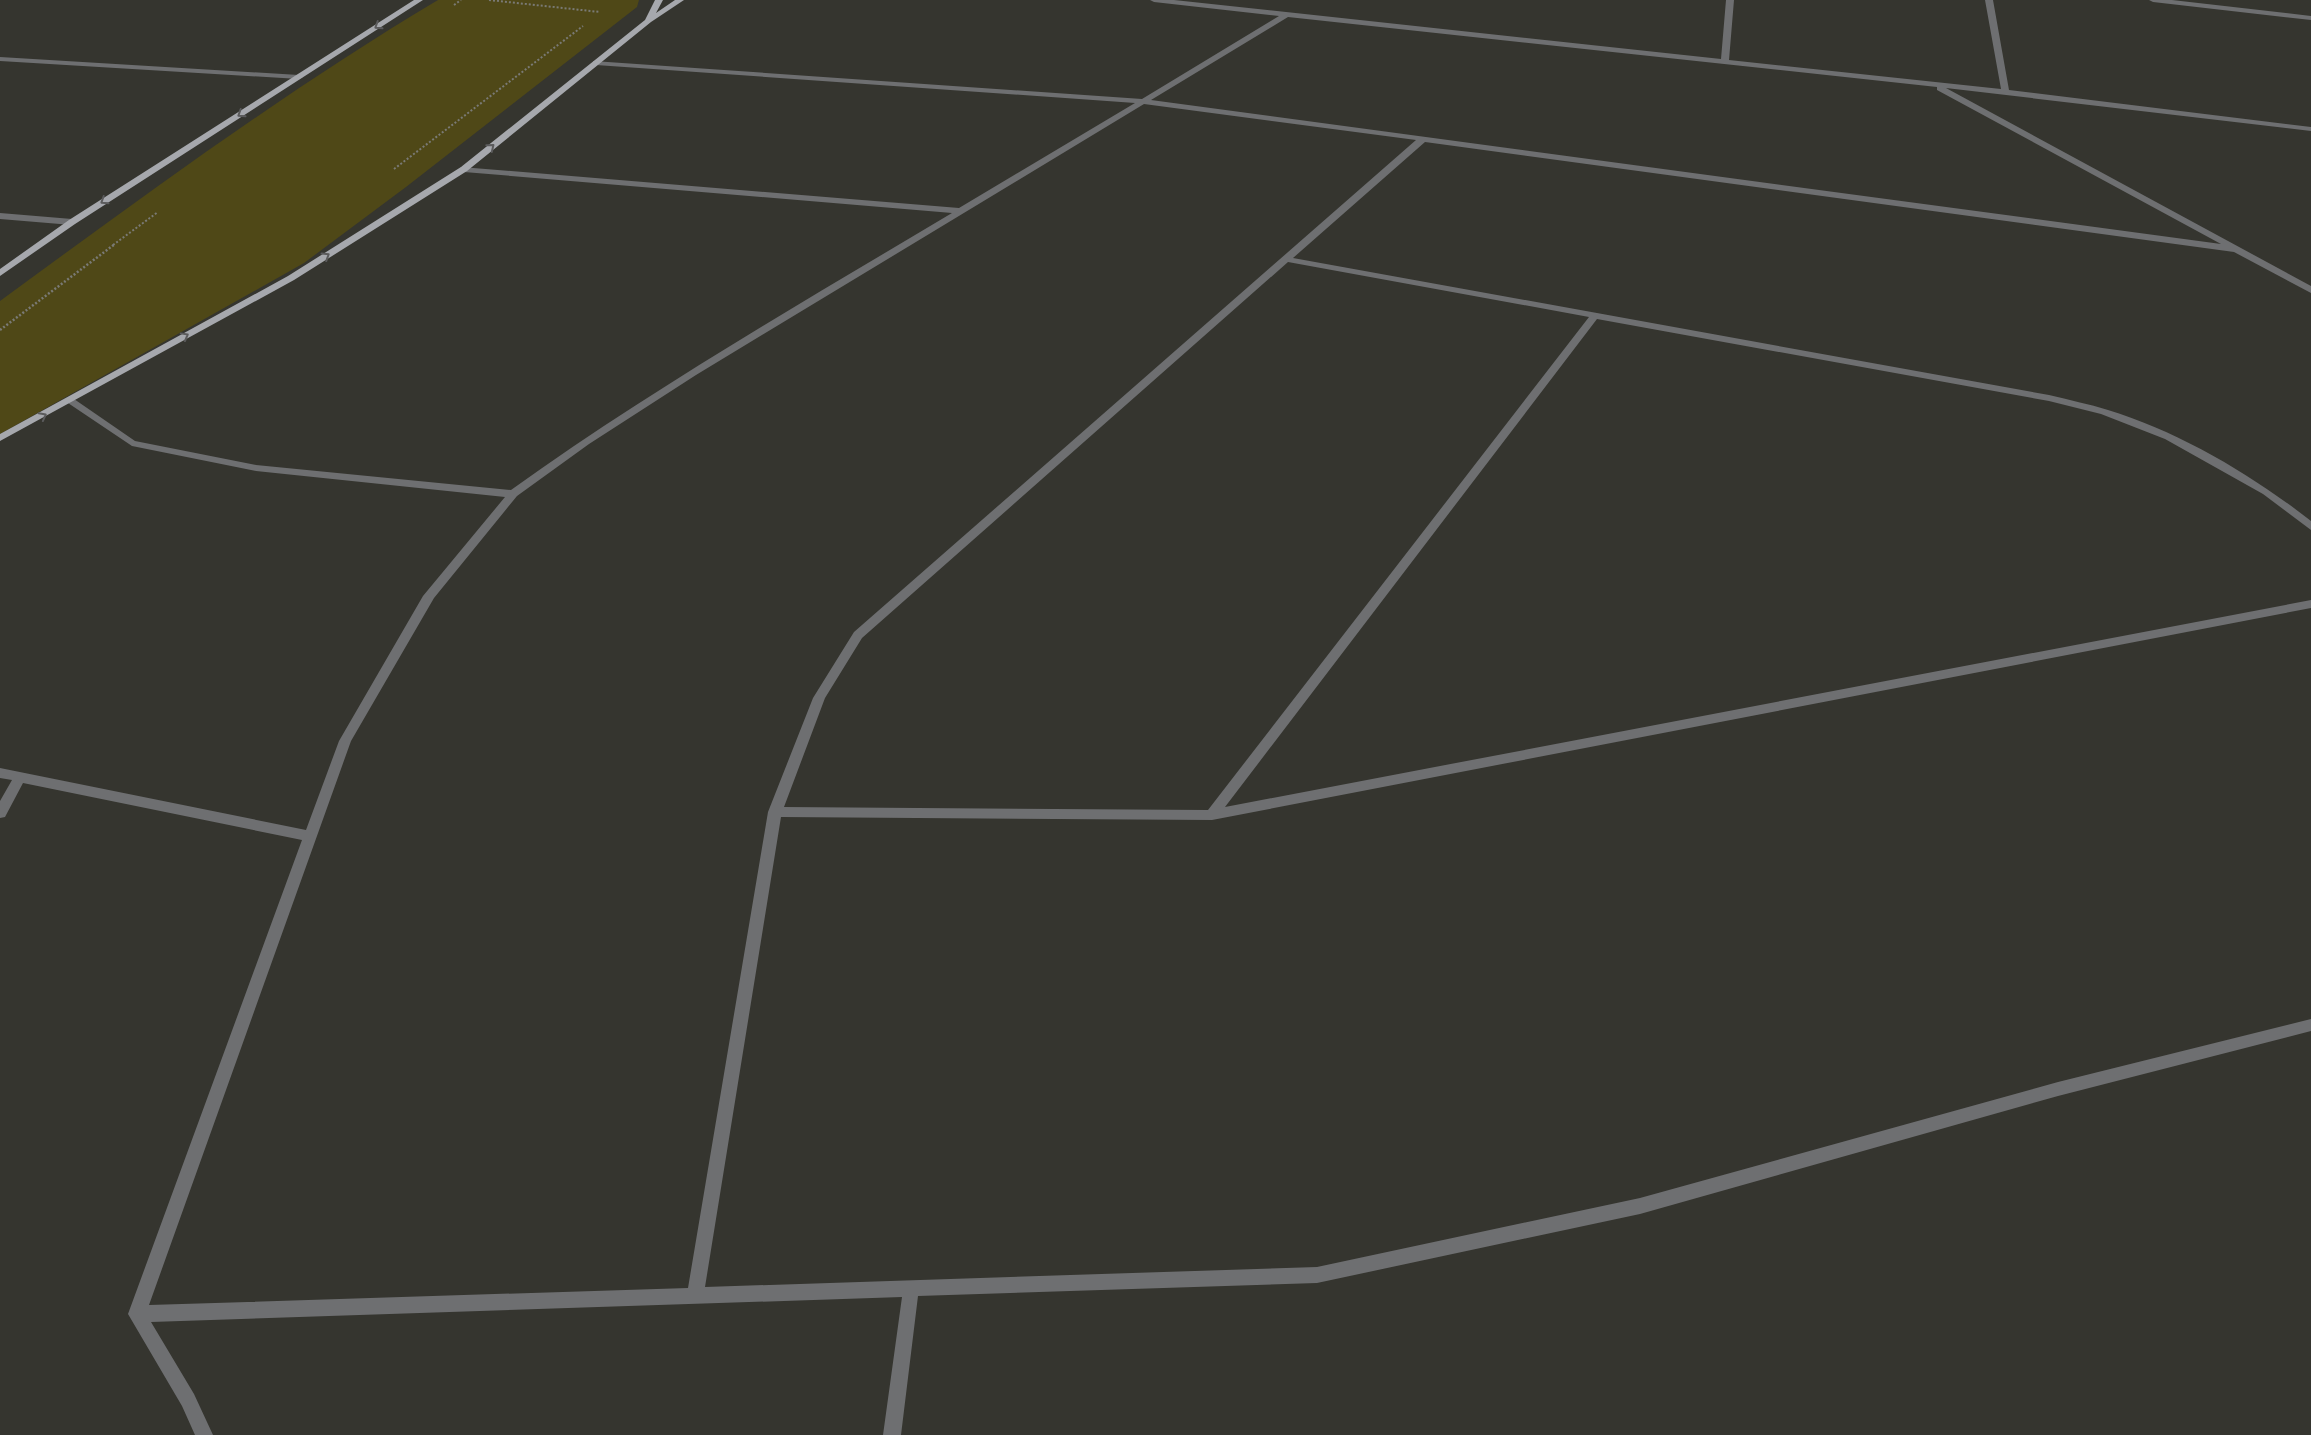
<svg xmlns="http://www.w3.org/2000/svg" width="2311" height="1435" font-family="'Titillium Web',sans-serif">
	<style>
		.green { fill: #4f4817 }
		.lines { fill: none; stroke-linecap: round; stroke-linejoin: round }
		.path-far1 { stroke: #7a7a75; stroke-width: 2; stroke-dasharray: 2 2; stroke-linecap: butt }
		.path { stroke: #7a7a75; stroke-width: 2.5; stroke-dasharray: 2 2; stroke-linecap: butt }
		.minor { fill: #6e6f71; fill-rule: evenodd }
		.major { fill: #a6a8ad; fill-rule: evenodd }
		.oneway { stroke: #5b5b5c }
	</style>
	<rect width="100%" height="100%" fill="#35352f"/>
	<!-- green -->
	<path class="green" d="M438,0H639L637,7L406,187L304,263L0,434V301C142,197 287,90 438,0Z"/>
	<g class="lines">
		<!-- path-far1 -->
		<path class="path-far1" d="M489,0L600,12
			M454,5L461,0
			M394,169L583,26
			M113,245L158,212"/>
		<!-- path -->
		<path class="path" d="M0,330L115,244"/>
		<!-- minor -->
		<path class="minor" d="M1150,0H1174L1721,59L1726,0H1734L1729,60L2001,89L1985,0H1993L2009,90L2311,127V131L1946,88L2311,286V293L2234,252L1425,142L1293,258L2049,395C2069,400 2089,404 2108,410C2180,432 2252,475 2311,521V530L2263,494L2165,439L2101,414L2049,401L1597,319L1225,807L2311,600V608L1212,820L781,817L705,1287L1317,1267L1640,1198L2058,1082L2311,1019V1031L2058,1096L1640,1214L1317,1283L918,1296L901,1435H883L902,1297L151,1322L194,1394L213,1435H195L182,1406L128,1314L302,840L23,783L5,817L0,818V801L12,780L0,778V768L306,830L339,741L423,596L505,497L256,471L132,446L65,401L66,399H74L135,441L256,465L511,490C652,389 803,302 952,213L464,172L460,169L461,167L959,208L1135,103L596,65H593V61L1142,99L1279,16L1154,2ZM1288,17L1937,87V90L2221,244L1151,100ZM1144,104L1416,140L854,632L813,698L768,812L688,1288L149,1305L351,741L434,598L517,496L589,444L696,375ZM1288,262L1589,317L1208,810L784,807L825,698L862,638Z
			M2149,0H2172L2311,16V20L2153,2Z
			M0,57L299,75L303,77L299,79L0,61Z
			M0,213L72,219L76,222L72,225L0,219Z"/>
		<!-- major -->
		<path class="major" d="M414,0H423L75,224L0,276V269L69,220Z
			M655,0H663L656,13L675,0H684L651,22L467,171L294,280L0,441V434L288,276L461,167L645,20Z"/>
	</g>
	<!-- one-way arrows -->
	<defs><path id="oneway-chevron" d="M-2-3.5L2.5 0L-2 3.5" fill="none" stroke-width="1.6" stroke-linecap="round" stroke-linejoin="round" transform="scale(1.25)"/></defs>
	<g class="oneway">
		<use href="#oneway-chevron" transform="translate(378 26) rotate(147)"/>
		<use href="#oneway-chevron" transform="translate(241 114) rotate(147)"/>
		<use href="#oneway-chevron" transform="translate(491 147) rotate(-39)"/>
		<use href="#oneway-chevron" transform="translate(104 201) rotate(147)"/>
		<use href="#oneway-chevron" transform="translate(326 256) rotate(-32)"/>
		<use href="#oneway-chevron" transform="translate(185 336) rotate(-29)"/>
		<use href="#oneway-chevron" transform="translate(43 416) rotate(-28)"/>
	</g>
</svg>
